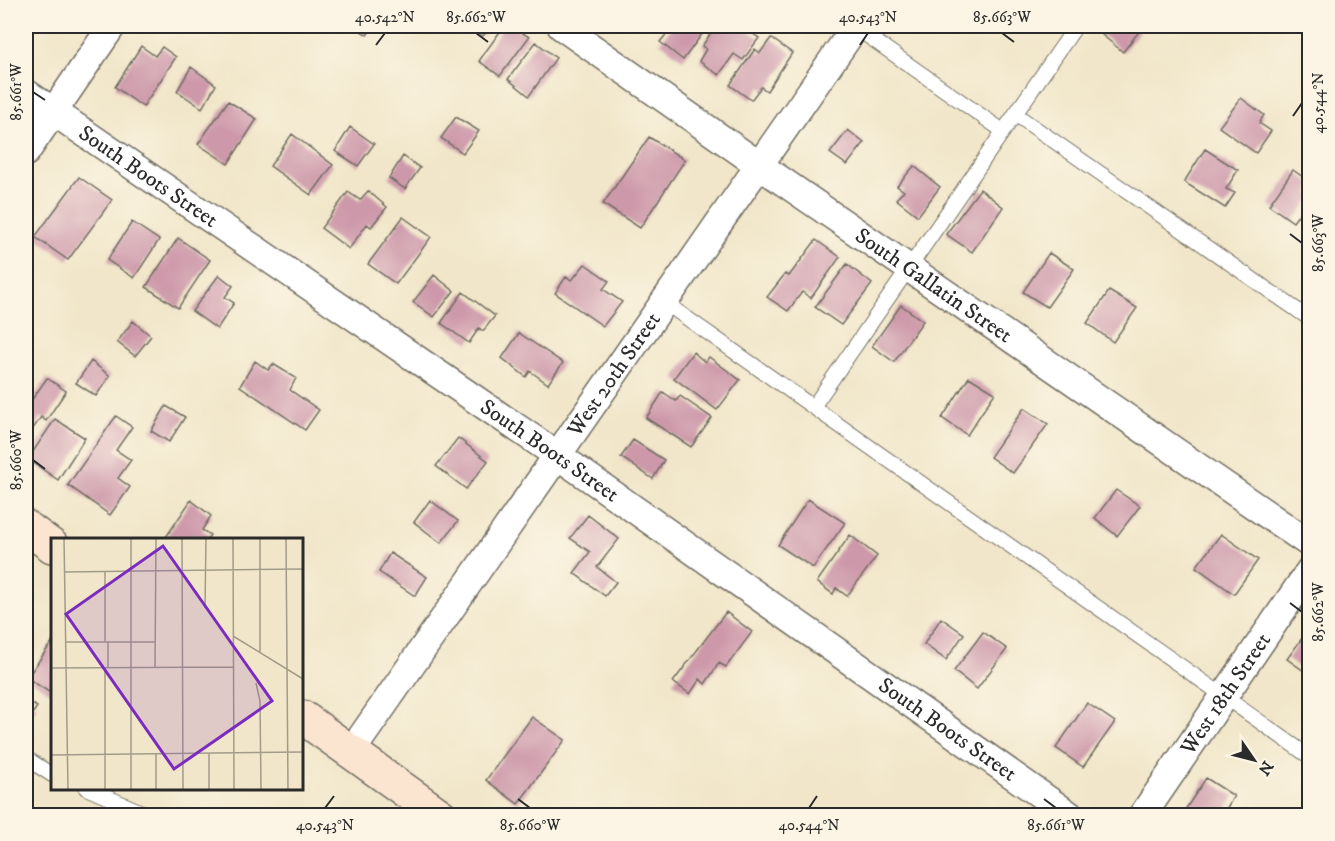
<svg xmlns="http://www.w3.org/2000/svg" width="1335" height="841" font-family="'IM FELL DW Pica',serif">
	<style>
		.building { fill: #cd99aa }
		.lines { fill: none; stroke-linecap: round; stroke-linejoin: round }
		.lane-casing { stroke: #706c62; stroke-width: 16 }
		.street-casing { stroke: #706c62; stroke-width: 30 }
		.secondary-casing { stroke: #706c62; stroke-width: 36 }
		.lane { stroke: #fff; stroke-width: 14 }
		.street { stroke: #fff; stroke-width: 27 }
		.secondary { stroke: #fce5d0; stroke-width: 33 }
		.ticks { fill: none; stroke: #2b2b2b; stroke-width: 2 }
		.labels { text-anchor: middle; dominant-baseline: central; stroke-width: 4.5; stroke-linejoin: round; paint-order: stroke }
		.street-label { font-size: 22px; fill: #2b2b2b; stroke: #fcf5e5 }
		.inset-road { fill: none; stroke: #a29b8a; stroke-width: 1.5 }
		.view { fill: #7b2cbf; fill-opacity: 0.15; stroke: #7b2cbf; stroke-width: 3 }
		.inset-edge { fill: none; stroke: #2b2b2b; stroke-width: 3 }
		.neatline { fill: none; stroke: #2b2b2b; stroke-width: 2 }
		.ticks-label { font-size: 15px; text-anchor: middle; fill: #2b2b2b }
	</style>
	<rect width="100%" height="100%" fill="#fcf5e5"/>
	<filter id="ink" filterUnits="userSpaceOnUse"><feTurbulence type="fractalNoise" baseFrequency=".0167" numOctaves="2"/><feDisplacementMap in="SourceGraphic" scale="12" xChannelSelector="R" yChannelSelector="G"/><feConvolveMatrix kernelMatrix="1 2 1 2 8 2 1 2 1" color-interpolation-filters="sRGB"/></filter>
	<filter id="wash" filterUnits="userSpaceOnUse"><feTurbulence type="fractalNoise" baseFrequency=".008" numOctaves="4" result="noise"/><feDisplacementMap in="SourceGraphic" scale="24" xChannelSelector="R" yChannelSelector="G"/><feGaussianBlur stdDeviation="1.35" result="paint"/><feColorMatrix in="noise" values="0 0 0 0 0 0 0 0 0 0 0 0 0 0 0 0 0 1.4 0 .05"/><feComposite in="paint" operator="in"/></filter>
	<g filter="url(#wash)">
		<rect width="100%" height="100%" fill="#f1e6c9"/>
		<g id="blocks">
			<!-- building -->
			<path class="building" d="M354,26H374L367,35Z
				M464,26H490L483,36Z
				M504,26H512L529,37L500,76L479,61Z
				M673,26H708L683,60L660,42Z
				M716,26H741L759,38L743,60L734,54L719,75L699,61L706,49L702,46Z
				M1109,26H1137L1141,29L1123,52L1102,35Z
				M771,38L792,53L767,91L761,87L751,100L730,85L755,49L760,53Z
				M536,42L556,58L529,96L508,79Z
				M141,46L155,56L162,47L176,57L143,107L115,87Z
				M191,67L216,85L202,108L177,91Z
				M1241,98L1264,115L1259,123L1271,131L1256,153L1219,127Z
				M228,101L257,119L228,164L198,144Z
				M456,117L479,131L463,153L441,138Z
				M350,127L374,144L358,166L335,151Z
				M848,130L864,143L847,165L830,153Z
				M292,134L333,165L311,195L270,166Z
				M649,137L685,160L640,228L603,204Z
				M1205,149L1238,170L1226,189L1235,193L1225,208L1184,182Z
				M403,156L420,168L405,189L389,178Z
				M914,166L940,187L918,216L896,199L904,191L897,186Z
				M1293,170L1310,182V199L1293,222L1269,205Z
				M79,177L112,200L68,260L35,237Z
				M980,189L1003,207L972,252L946,234Z
				M368,191L387,207L371,227L367,224L349,249L321,228L348,192L360,200Z
				M403,217L431,237L396,284L368,264Z
				M132,222L159,240L134,278L107,260Z
				M178,238L210,260L178,308L146,287Z
				M816,240L840,257L811,298L802,292L788,311L767,297L785,274L789,276Z
				M1049,253L1074,269L1047,307L1023,292Z
				M585,264L609,281L603,289L622,302L603,326L555,293L566,277L572,280Z
				M847,264L872,284L841,325L815,307Z
				M219,275L233,286L225,297L234,303L217,329L192,311Z
				M434,275L454,291L434,317L413,302Z
				M1109,291L1137,308L1113,342L1087,323Z
				M463,292L495,316L483,331L479,328L469,343L441,323Z
				M901,305L923,321L894,362L872,346Z
				M133,321L151,336L135,356L117,342Z
				M519,333L563,363L548,384L530,371L526,377L502,358Z
				M693,352L705,362L709,357L740,380L717,410L674,378Z
				M91,361L110,376L96,396L76,383Z
				M255,361L268,370L273,364L296,378L290,390L319,410L305,430L240,386Z
				M969,377L995,393L967,435L942,418Z
				M47,378L66,391L46,421L41,417L26,439V408Z
				M663,392L676,401L680,396L712,418L691,447L646,418Z
				M166,406L185,417L169,442L151,431Z
				M1024,408L1048,424L1013,473L990,457Z
				M116,416L132,427L116,450L131,460L118,478L130,487L110,515L68,485Z
				M55,419L85,438L58,480L28,459Z
				M458,438L488,461L466,489L436,466Z
				M633,440L664,460L653,479L621,457Z
				M1116,490L1140,506L1117,536L1095,518Z
				M808,499L845,523L813,568L778,545Z
				M191,500L211,516L202,530L210,535L207,540H164Z
				M430,500L458,521L441,543L414,522Z
				M588,515L619,539L597,567L616,582L605,596L574,573L590,552L570,538Z
				M1221,534L1258,560L1234,594L1196,567Z
				M850,535L877,556L847,596L836,588L833,594L817,582Z
				M390,553L427,577L415,596L379,572Z
				M726,612L752,632L726,667L719,663L705,684L700,679L690,694L673,682Z
				M941,618L964,634L946,660L924,644Z
				M1310,627V675L1287,659Z
				M983,632L1007,649L977,689L954,671Z
				M52,642V694L27,678Z
				M26,700L37,707L26,723Z
				M1087,703L1115,722L1083,767L1056,748Z
				M532,717L565,740L518,804L486,780Z
				M1206,778L1234,796L1222,816H1181Z
				M1239,809L1249,816H1235Z"/>
		</g>
	</g>
	<g filter="url(#ink)">
		<use href="#blocks" fill-opacity="0" stroke="#706c62" stroke-width="1.5"/>
		<g class="lines">
			<defs>
				<path id="lane" d="M855,27L1003,131
					M1015,114L1310,319
					M664,302L1310,757
					M813,407L1076,26
					M26,758L52,775
					M86,788L151,816"/>
				<g id="street">
					<path id="s1" d="M561,26L759,165L1310,544"/>
					<path id="s2" d="M26,93L557,455L1071,816"/>
					<path d="M26,152L112,26"/>
					<path id="s3" d="M351,752L856,26"/>
					<path id="s4" d="M1142,816L1310,570"/>
				</g>
				<path id="secondary" d="M26,527L52,546
					M302,717L441,816"/>
			</defs>
			<!-- lane casing -->
			<use href="#lane" class="lane-casing"/>
			<!-- street casing -->
			<use href="#street" class="street-casing"/>
			<!-- secondary casing -->
			<use href="#secondary" class="secondary-casing"/>
			<!-- lane -->
			<use href="#lane" class="lane"/>
			<!-- street -->
			<use href="#street" class="street"/>
			<!-- secondary -->
			<use href="#secondary" class="secondary"/>
		</g>
	</g>
	<!-- ticks -->
	<path class="ticks" d="M476,33L488,42M1002,33L1014,42M376,45L385,33M860,45L868,33M33,92L45,100M1293,116L1302,103M1290,234L1302,243M33,460L45,469M1290,603L1302,612M518,799L530,808M1044,799L1056,808M325,808L334,796M809,808L817,796"/>
	<g class="labels">
		<!-- street labels -->
		<g class="street-label">
			<text stroke="none"><textPath href="#s2" startOffset="148">South Boots Street</textPath></text>
			<text stroke="none"><textPath href="#s1" startOffset="454">South Gallatin Street</textPath></text>
			<text stroke="none"><textPath href="#s3" startOffset="460">West 20th Street</textPath></text>
			<text stroke="none"><textPath href="#s2" startOffset="634">South Boots Street</textPath></text>
			<text stroke="none"><textPath href="#s4" startOffset="148">West 18th Street</textPath></text>
			<text stroke="none"><textPath href="#s2" startOffset="1120">South Boots Street</textPath></text>
		</g>
	</g>
	<!-- overview -->
	<g transform="translate(51 538)">
		<rect width="252" height="252" fill="#f1e6c9"/>
		<path class="inset-road" d="M13,0L17,252M80,0V252M131,0L132,252M182,0L183,252M209,0V114M235,0L237,252M54,33V104M14,34L252,31M154,70L155,0M182,98L252,141M15,104H104M57,104V130M104,129L105,0M0,130L182,129M54,130V252M205,145L209,163L210,252M158,215V252M0,217L252,214M105,252V216"/>
		<path class="view" d="M112,8L221,163L123,231L15,76Z"/>
		<rect width="252" height="252" class="inset-edge"/>
	</g>
	<!-- margin -->
	<rect width="1335" height="841" fill="none" stroke="#fcf5e5" stroke-width="66"/>
	<!-- north arrow -->
	<g transform="translate(1254 760) rotate(125)" stroke="#fcf5e5" stroke-width="4.5" paint-order="stroke">
	<path d="M0-4.5L10 22L0 15L-10 22Z" fill="#2b2b2b"/>
	<text y="-9" font-size="16" font-weight="bold" text-anchor="middle" fill="#2b2b2b">N</text>
	</g>
	<rect x="33" y="33" width="1269" height="775" class="neatline"/>
	<g class="ticks-label">
		<text x="385" y="22">40.542°N</text>
		<text x="476" y="22">85.662°W</text>
		<text x="868" y="22">40.543°N</text>
		<text x="1002" y="22">85.663°W</text>
		<text transform="translate(16 92) rotate(-90)" y="5">85.661°W</text>
		<text transform="translate(1318 103) rotate(-90)" y="5">40.544°N</text>
		<text transform="translate(1318 243) rotate(-90)" y="5">85.663°W</text>
		<text transform="translate(16 460) rotate(-90)" y="5">85.660°W</text>
		<text transform="translate(1318 612) rotate(-90)" y="5">85.662°W</text>
		<text x="325" y="830">40.543°N</text>
		<text x="530" y="830">85.660°W</text>
		<text x="809" y="830">40.544°N</text>
		<text x="1056" y="830">85.661°W</text>
	</g>
</svg>
